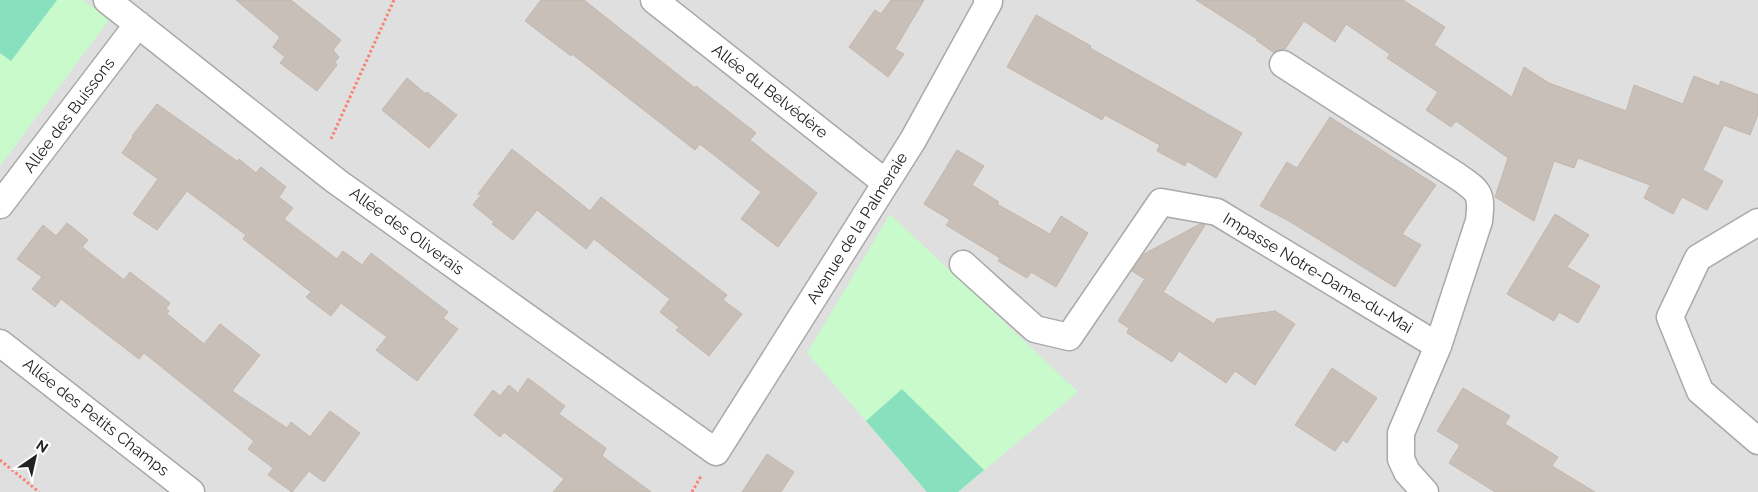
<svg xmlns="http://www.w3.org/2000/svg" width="1758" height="492" font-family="Raleway,sans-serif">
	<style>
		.residential { fill: #e0dfdf }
		.park { fill: #c8facc }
		.pitch { fill: #88e0be }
		.building { fill: #c7bfb8; stroke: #c4b6ab }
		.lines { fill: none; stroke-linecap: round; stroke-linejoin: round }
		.minor-casing { stroke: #a9a9a9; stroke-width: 29 }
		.path { stroke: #fa8072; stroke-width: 3; stroke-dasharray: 2.5 2.5; stroke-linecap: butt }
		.minor { stroke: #fff; stroke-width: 26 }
		.labels { text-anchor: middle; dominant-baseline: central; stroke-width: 4; stroke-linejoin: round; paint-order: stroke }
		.street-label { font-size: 16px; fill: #222; stroke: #fff }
	</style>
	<rect width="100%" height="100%" fill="#f2efe9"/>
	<!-- residential -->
	<path class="residential" d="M0,0H1758V492H0Z"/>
	<!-- park -->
	<path class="park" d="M0,0H83L109,20L0,166Z
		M890,214L1078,392L958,492H927L807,353Z"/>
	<!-- pitch -->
	<path class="pitch" d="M0,0H57L11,61L0,53Z
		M902,389L984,470L958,492H927L866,421Z"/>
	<!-- building -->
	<path class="building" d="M236,0H291L341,40L333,50L339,57L335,62L337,65L317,91L280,63L285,57L273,47L280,37Z
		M541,0H584L695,88L696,86L756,133L750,140L817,193L778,247L741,219L761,192L700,144L695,150L572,54L571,56L525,21Z
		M891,0H924L895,49L904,54L888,77L849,47L875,10L881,14Z
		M1196,0H1403L1445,27L1434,45L1512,97L1524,67L1549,83L1626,111L1634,85L1683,104L1694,76L1719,86L1721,81L1758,95V114L1750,135L1724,125L1703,170L1723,181L1707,210L1682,197L1673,214L1644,198L1650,185L1578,158L1574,168L1554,161L1534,221L1495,197L1508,158L1456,121L1451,127L1426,110L1438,92L1387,58L1390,54L1346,24L1335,42L1304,21L1285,49L1277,50L1274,53L1256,40L1257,39Z
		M1036,15L1091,46L1090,48L1242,133L1216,178L1187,161L1185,166L1157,151L1160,145L1105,115L1102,120L1007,67Z
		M407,78L426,94L427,92L457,115L429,148L382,110Z
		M157,104L237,161L239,159L256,173L261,167L286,187L279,197L293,208L284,219L337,259L343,251L362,265L371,253L448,312L443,318L458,329L417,381L376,350L387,337L341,303L331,316L306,297L311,292L243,239L246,235L187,191L157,230L133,214L158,179L122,153L133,137L132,136Z
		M1330,117L1436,185L1402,234L1421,245L1395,287L1289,221L1260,206L1287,162L1297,168Z
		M512,149L590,211L601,197L727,295L723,300L742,314L709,356L676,330L679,327L660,312L670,299L594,239L586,249L537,210L513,240L492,224L494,222L473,205L481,195L478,194Z
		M957,150L984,166L972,185L999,202L997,204L1050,234L1061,216L1088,233L1056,287L1031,272L1027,278L998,261L1000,258L946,225L950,220L924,204Z
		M1555,214L1589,235L1567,267L1600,286L1578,323L1559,312L1554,321L1507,294Z
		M67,223L88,240L82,247L124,280L130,272L170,303L166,309L169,311L167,314L204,344L220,324L260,355L232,391L287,428L291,422L310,437L330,411L360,433L324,482L309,471L292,492L268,475L273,468L248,449L254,441L144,353L139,359L61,299L55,307L32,289L42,277L17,259L43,225L56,236Z
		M1200,224L1205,225L1164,291L1132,271L1144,254Z
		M1144,280L1214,324L1217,319L1275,311L1295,324L1255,385L1235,371L1226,383L1179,351L1172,362L1127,333L1129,328L1118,321Z
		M1332,368L1377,398L1347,443L1343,440L1335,451L1295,425Z
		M528,378L565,406L559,414L606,448L602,456L651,492H553L564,479L504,432L500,437L474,415L493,390L500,396L509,385L518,393Z
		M1463,388L1510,416L1505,424L1558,457L1552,466L1595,492H1495L1449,463L1460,445L1437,431Z
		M767,454L794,472L781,492H742Z"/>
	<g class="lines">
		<defs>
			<path id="minor" d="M107,0L336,181L716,452L913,140L989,2L987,0
				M654,0L886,183
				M1283,64L1457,176C1480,192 1482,193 1479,221L1438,346L1401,433V459L1407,472L1425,492
				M0,205L138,24
				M1758,222L1698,258L1670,317L1700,391L1758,441
				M963,264L1035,329L1069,337L1161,202L1217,212L1438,346
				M0,343L191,492"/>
		</defs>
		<!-- minor casing -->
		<use href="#minor" class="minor-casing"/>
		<!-- path -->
		<path class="path" d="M331,139L394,0
			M0,460L39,492
			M692,492L701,476"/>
		<!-- minor -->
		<use href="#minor" class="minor"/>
	</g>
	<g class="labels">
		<!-- street labels -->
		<g class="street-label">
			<text transform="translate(770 91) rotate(38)">Allée du Belvédère</text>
			<text transform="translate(69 115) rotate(-53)">Allée des Buissons</text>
			<text transform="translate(857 228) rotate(-58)">Avenue de la Palmeraie</text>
			<text transform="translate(407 231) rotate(36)">Allée des Oliverais</text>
			<text transform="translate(1318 273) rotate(31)">Impasse Notre-Dame-du-Mai</text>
			<text transform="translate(96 417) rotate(38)">Allée des Petits Champs</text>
		</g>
	</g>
	<!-- north arrow -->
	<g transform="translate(35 457) rotate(34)" stroke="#ffffff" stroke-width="4" paint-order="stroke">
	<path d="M0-4L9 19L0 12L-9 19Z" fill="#222222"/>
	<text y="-8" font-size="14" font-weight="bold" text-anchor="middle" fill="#222222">N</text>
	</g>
</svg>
